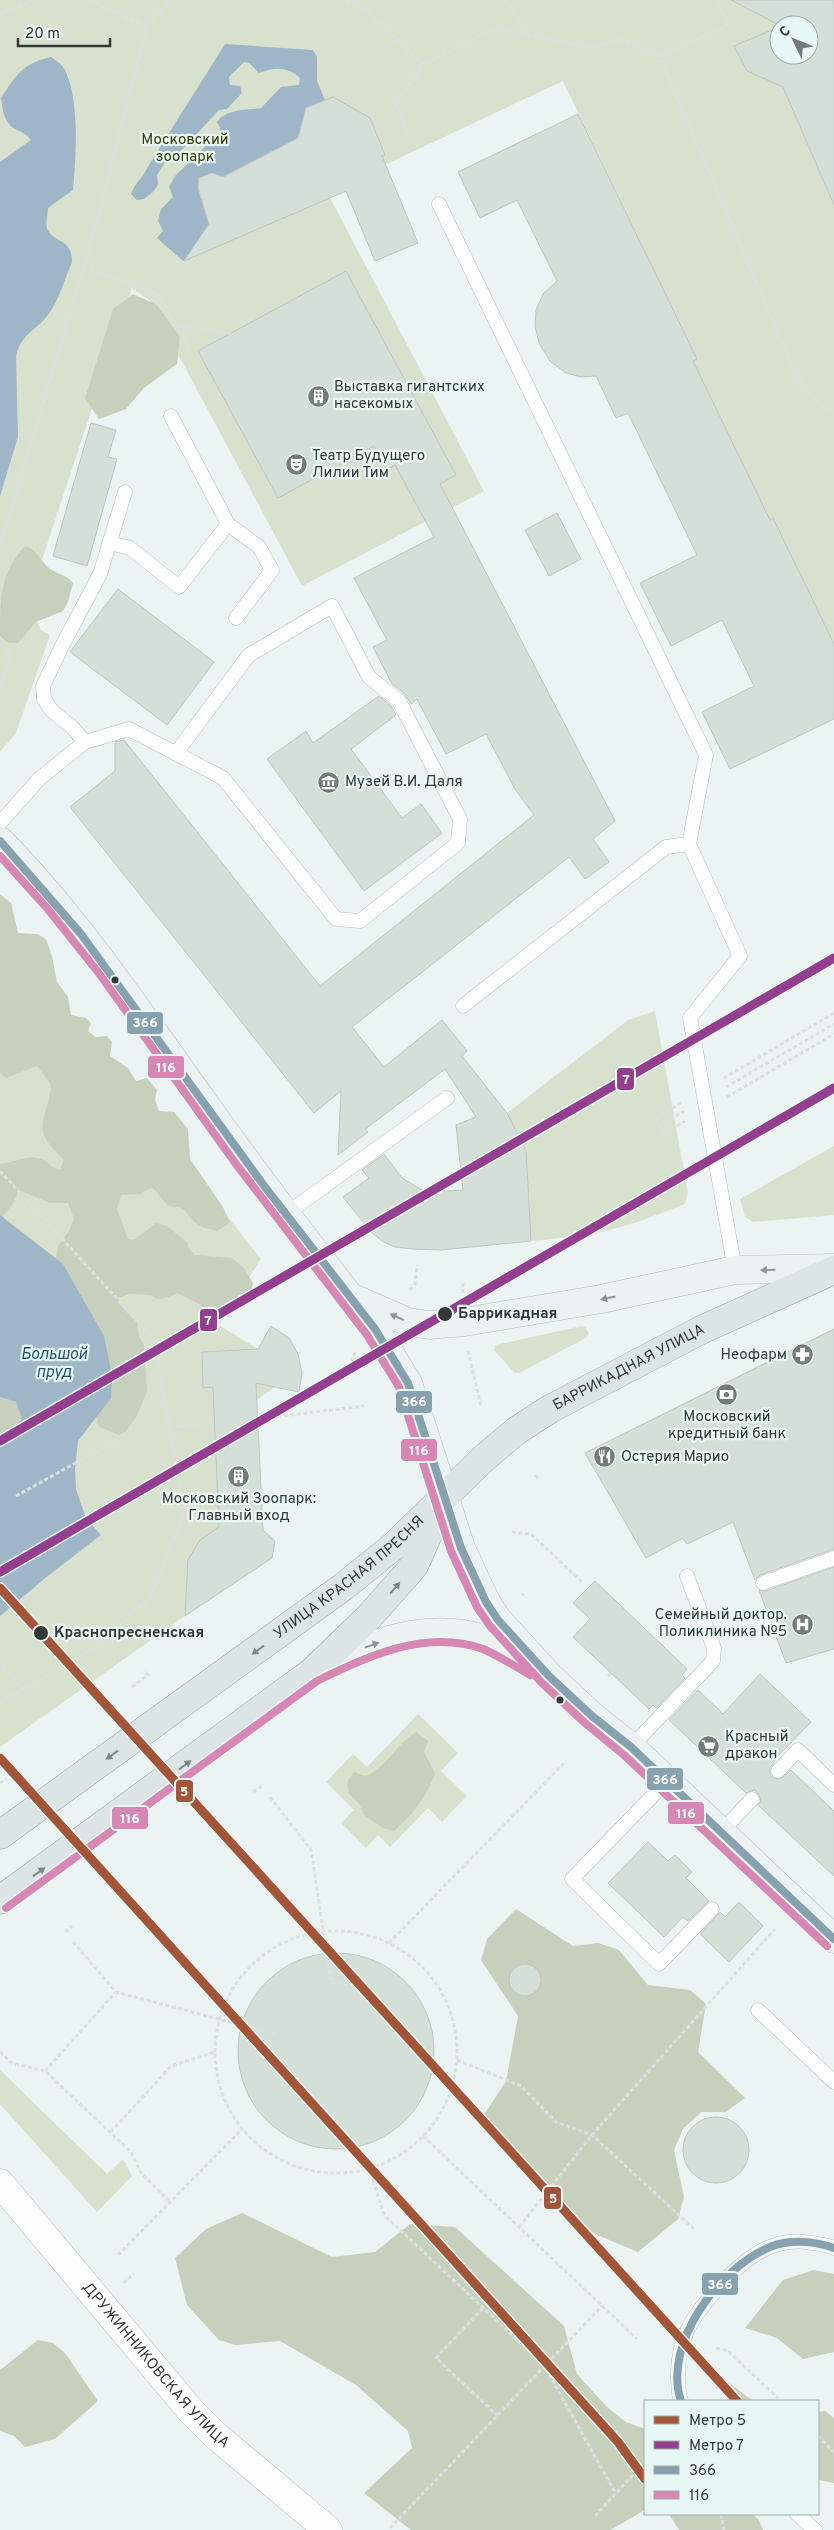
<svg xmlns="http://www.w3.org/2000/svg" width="834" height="2530" font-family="Overpass,sans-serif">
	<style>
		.green { fill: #d8e1ce; fill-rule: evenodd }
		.forest { fill: #c7d0bc }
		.water { fill: #9fb6c8 }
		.building { fill: #d4dfd8; stroke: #bfc5c2 }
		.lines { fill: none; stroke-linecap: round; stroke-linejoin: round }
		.lane-casing { stroke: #b6bdbc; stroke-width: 15 }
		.street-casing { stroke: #b6bdbc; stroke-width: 29 }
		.secondary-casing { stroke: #b6bdbc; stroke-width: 29 }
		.primary-casing { stroke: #97a7a9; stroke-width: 29 }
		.path { stroke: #dddfde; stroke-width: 3; stroke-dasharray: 4 2.5; stroke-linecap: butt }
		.lane { stroke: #fcfdfd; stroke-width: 14 }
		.street { stroke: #fcfdfd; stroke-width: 28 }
		.secondary { stroke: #ecf1f1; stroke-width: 28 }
		.primary { stroke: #dde4e5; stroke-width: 28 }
		.bus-1-casing { stroke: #e7f8f4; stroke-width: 11 }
		.bus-2-casing { stroke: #e7f8f4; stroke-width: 11 }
		.bus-1 { stroke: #88a1af; stroke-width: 8 }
		.bus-2 { stroke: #d687b3; stroke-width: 8 }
		.metro-1-casing { stroke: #e7f8f4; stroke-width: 12 }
		.metro-2-casing { stroke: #e7f8f4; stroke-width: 12 }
		.metro-1 { stroke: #a35539; stroke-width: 9 }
		.metro-2 { stroke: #943e90; stroke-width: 9 }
		.oneway { fill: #8f9594 }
		.oneway2 { fill: #7f8685 }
		.bus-dot { fill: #323937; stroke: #e7f8f4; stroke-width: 2 }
		.labels { text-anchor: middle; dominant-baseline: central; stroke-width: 4.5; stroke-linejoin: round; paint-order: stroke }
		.park-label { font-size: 15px; fill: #333e01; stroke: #e7f8f4 }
		.poi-label { font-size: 15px; fill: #323937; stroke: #e7f8f4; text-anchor: start }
		.stop-label { font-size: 15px; font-weight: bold; fill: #323937; stroke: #e7f8f4; text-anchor: start }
		.street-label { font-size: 15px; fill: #323937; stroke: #e7f8f4 }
		.water-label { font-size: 16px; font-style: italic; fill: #1f5075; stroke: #e7f8f4 }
		.line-badge { stroke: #e7f8f4; stroke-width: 2 }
		.badge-label { font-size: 14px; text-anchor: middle; font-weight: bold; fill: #fff }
	</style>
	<rect width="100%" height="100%" fill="#ebf4f2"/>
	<!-- green -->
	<path class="green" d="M0,0H834V644L773,518L763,522L693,361L697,359L563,81L327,192L484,491L302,586L149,300L132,288L28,602L41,630L50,635L16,733L0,752ZM779,25H809V55H779Z
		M0,928L261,1259L219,1325L258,1349L271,1326C299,1344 305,1359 299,1392L275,1387L257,1400L263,1530L275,1541L272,1558L185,1616L0,1747Z
		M655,1011L688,1193L685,1204L638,1222L591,1235L531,1241L526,1151L507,1113L628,1020Z
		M834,1146V1215L753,1222L745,1217L740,1199Z
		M582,1326L586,1328L589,1334L586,1338L519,1373L514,1372L494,1350L495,1345Z
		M418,1714L458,1753L441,1771L467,1796L442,1822L428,1808L390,1847L378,1835L366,1848L341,1823L354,1810L326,1782L353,1754L367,1767Z
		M0,2070L107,2174L123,2159L132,2176L97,2212L0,2104Z"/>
	<!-- forest -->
	<path class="forest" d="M133,294L157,305L180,337L177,364L144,388L126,409L99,419L85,398L113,309Z
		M25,546C37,550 39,559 49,568C58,575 66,574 73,583L68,602L63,611L36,622L18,643H8L0,636C0,599 0,573 25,546Z
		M0,894L11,903L18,933L37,934L46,939L52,956L57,982L68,997L71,1015L86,1018L91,1023L88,1031L96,1037L107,1036L112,1042L110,1056L128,1068L136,1081L147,1078L157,1090L155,1100L159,1111L174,1112L188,1129L190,1159L223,1207L230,1223L217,1231C211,1229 202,1228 197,1224C182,1213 192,1208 168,1206L155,1190L151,1188L140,1194L121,1195L117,1209L128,1239L134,1240L156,1223L167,1226L187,1242L190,1250L195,1255L232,1258L244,1268L253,1283C250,1301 234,1309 218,1317L208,1313L199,1304L177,1293C168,1297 159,1303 151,1295L130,1294L118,1298L119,1304L137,1322L139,1336L144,1345L147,1391L137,1416L125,1432L119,1435L99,1427L53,1279L58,1246L69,1231L74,1219L68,1203H50L19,1190L14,1202L0,1220V1164C21,1162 35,1149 52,1167L60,1169L64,1160C28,1126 47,1125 51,1085L37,1066L6,1078L0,1073Z
		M0,1397L16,1402L22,1419L7,1440L0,1439Z
		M416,1732L428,1741L424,1752L435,1773C427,1797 413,1814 394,1831L383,1828L364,1815L359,1803L349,1794L347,1782L354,1772L365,1776C387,1768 396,1744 416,1732Z
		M516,1909L573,1946L598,1943L619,1950L648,1985L690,1990L706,2004L698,2052L745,2098L726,2112H701L683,2129L674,2150L684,2197L678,2219L638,2252L595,2234L478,2124L506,2081L518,2016L481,1960L487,1939Z
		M242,2213L332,2257L375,2252L410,2224L455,2227L564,2326L577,2374L607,2407L626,2422L645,2429V2510L610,2530H411L364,2493L412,2448L408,2431L356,2385L280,2341L235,2345L219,2340L187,2305L175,2258L206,2229Z
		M814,2270L834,2274V2352L803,2359L777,2338L745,2328L783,2280Z
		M38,2340L53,2343L65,2353L98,2401L55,2439L25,2447L14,2436L0,2431V2370Z
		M724,2379L753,2401H727Z
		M825,2411L834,2418V2483L818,2480V2412Z
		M669,2514H752L759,2520L763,2530H679Z"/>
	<!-- water -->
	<path class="water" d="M225,44L313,50L317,57V81L325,100L306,108L298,138L223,177L212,173L199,178L198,188L209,224L198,240L199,254L183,261L157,238L163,231L158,221L161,209L173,197L169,187L175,176L219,133L220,127L217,122C226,109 246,110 261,108L281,87L299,85L300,78C288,66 273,67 259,73L249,63L244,62L229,77L230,85L240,86L242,93L227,109L219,110L176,156L168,158L157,175L158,185L153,192L144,199L137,200L131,194C134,184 143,178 147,168Z
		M51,57C55,60 63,65 65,70C80,102 76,155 73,190L48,208C48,214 45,223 47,228C53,244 72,237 72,262C65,278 60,297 50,312C38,331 21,332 16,357L18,437L0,496V162L31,140C26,134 24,133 17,130C4,124 3,111 1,98C16,75 23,63 51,57Z
		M0,1215L63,1264L104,1336L112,1375L111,1398L78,1441L75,1469L76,1489L86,1518L101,1535L49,1575L0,1616V1439L7,1440L22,1419L16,1402L0,1397Z"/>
	<!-- building -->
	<path class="building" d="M731,0H834V205L783,87L747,71L734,46L779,27V55H809V25H779Z
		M333,97L370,118L385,155L382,156L418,243L375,261L346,191L184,261L209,224L198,188L199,178L212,173L223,177L298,138L306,108Z
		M578,114L697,359L693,361L770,520L773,518L834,644V719L730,769L702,712L754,686L722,620L671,646L640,583L697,555L628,413L616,418L596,376L581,377L566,373L550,361L539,343L535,326L536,310L543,294L557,281L517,200L480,218L458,172Z
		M346,271L456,475L440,484L615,821L593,839L609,862L585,879L569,857L352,1027L384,1067L442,1020L467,1051L462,1056L507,1113L526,1151L531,1241L441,1250L412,1249L395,1247L382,1241L371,1232L343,1197L369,1178L362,1170L384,1154L402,1178L425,1192L463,1190L456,1125L476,1117L445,1069L365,1129L368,1132L338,1155L341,1091L314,1113L70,807L115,771V742L124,740L320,986L534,815L515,789L486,734L446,754L417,699L411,704L405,694L392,684L373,647L387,640L354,578L434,537L395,465L386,470L374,446L278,498L198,351Z
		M91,423L116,430L108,457L117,459L87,566L53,556Z
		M557,513L581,559L549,576L525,530Z
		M118,589L214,662L167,725L70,652Z
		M379,696L392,707L396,715L351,749L402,818L421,804L442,833L364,891L267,759L306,731L313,743Z
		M271,1326L289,1338L298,1354L302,1373L299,1392L256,1383L263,1530L275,1541L272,1558L185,1616L188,1560L200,1540L219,1527L213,1387L203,1388L202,1352L258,1349Z
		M834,1329V1549L760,1575L755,1580L733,1522L687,1544L683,1538L646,1558L585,1453Z
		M834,1567V1649L786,1663L759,1590L766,1591Z
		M595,1581L687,1669L682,1675L685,1678L656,1708L653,1705L649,1709L573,1637L590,1619L573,1603Z
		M760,1674L811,1722L777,1757L770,1768V1773L772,1778L780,1779L791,1770L834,1811V1876L758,1805L761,1801L758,1793L754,1790L746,1793L669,1720L698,1690L723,1714Z
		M648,1842L668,1861L675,1855L692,1872L686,1878L709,1901L688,1921L683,1917L664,1937L608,1883Z
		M739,1902L763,1926L729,1962L700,1934L720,1912L725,1917Z
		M238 2051a98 98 0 1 1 196 0a98 98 0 1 1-196 0Z
		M509 1980a16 16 0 1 1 32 0a16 16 0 1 1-32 0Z
		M683 2150a33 33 0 1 1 66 0a33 33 0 1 1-66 0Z"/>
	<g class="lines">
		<defs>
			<path id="lane" d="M439,204L706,755L689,844L740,956L690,1018L735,1270
				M228,524L259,547L272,570L236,618
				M109,543L130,548L179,587L228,524L171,416
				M85,742L129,729L223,778L336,919L360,921L458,843L460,819L399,701L369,677L332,606L249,655L176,753
				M0,823L39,779L85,742L73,728L52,711L44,699L43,686L63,644L100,574L125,492
				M463,1006L666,847L689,844
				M286,1214L447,1098
				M763,1583L834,1558
				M631,1747L713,1661L714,1648L687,1576
				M778,1771L798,1750L834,1785
				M667,1781L572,1879L659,1964L712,1909
				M721,1832L752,1799
				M758,2010L834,2082
				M681,2401C678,2394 679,2387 678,2379C677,2338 692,2317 718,2288C743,2260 772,2235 812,2243C819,2244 827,2245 834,2248
				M797,2514L815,2530"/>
			<g id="street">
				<path id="s1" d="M0,2183L191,2411L215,2435L328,2530"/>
			</g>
			<path id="secondary" d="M0,841C77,919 138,1011 202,1100C257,1178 316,1254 375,1329L408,1383L461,1548L486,1602L498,1620L549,1676L592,1716L631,1747L834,1939
				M353,1298L408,1322L429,1325L464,1322L601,1299L735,1270L834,1268
				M318,1669C367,1645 424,1621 480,1638C496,1643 511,1652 525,1661"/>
			<g id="primary">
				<path id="s2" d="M0,1835L343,1587L395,1545L483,1459L516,1431L550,1409L701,1330L834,1270"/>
				<path d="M0,1900L312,1672L369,1617L414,1566L439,1510"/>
			</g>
		</defs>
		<!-- lane casing -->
		<use href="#lane" class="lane-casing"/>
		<!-- street casing -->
		<use href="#street" class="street-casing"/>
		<!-- secondary casing -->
		<use href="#secondary" class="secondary-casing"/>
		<!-- primary casing -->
		<use href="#primary" class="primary-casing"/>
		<!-- path -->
		<path class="path" d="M89,0L147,27L170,0
			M340,0L358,3L423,65L495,28L592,48L622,39L660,57L796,375C805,388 817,407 834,411
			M506,0L529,35
			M0,14L34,0
			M660,57L728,25L717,0
			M409,137L395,103L423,65
			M84,267L158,295L192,354
			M176,325L231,333
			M0,547L92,240L147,27
			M0,643L11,657L0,691
			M724,1078L834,1013
			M726,1087L834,1024
			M727,1097L834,1034
			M681,1103L654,1119L663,1134L685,1121
			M659,1126L684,1111
			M0,1171L154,1339L184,1513L150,1598L88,1652L0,1703
			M410,1290L415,1284L417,1265
			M463,1293V1283
			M468,1351L481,1406
			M350,1368L355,1352
			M258,1419L364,1406
			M169,1428L214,1423
			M535,1475L539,1479
			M16,1496L117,1440
			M512,1532L531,1534L583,1583
			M522,1595L524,1594
			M3,1668L24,1690
			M608,1676L611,1673
			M132,1687L148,1675L144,1670
			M0,1783L6,1779
			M253,1792L262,1786
			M270,1797L311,1850L331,1983L352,1984L371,1993
			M215 2052a121 121 0 1 1 242 0a121 121 0 1 1-242 0Z
			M65,1932L72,1926
			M73,1942L116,1992L275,2034
			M389,1943L566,1761
			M0,2052L12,2063L45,2071L131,2152L141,2173L170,2202
			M457,2060L521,2086L556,2122L592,2135L694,2229
			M45,2071L116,1992
			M111,2132L171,2066L215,2052
			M423,2136L637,2339
			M369,2168L384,2215L544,2365L616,2494
			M519,2227L592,2135L775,1929
			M118,2255L243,2128
			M123,2283L134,2274
			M483,2308L436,2358L497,2415
			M716,2348L728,2351L781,2401
			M818,2436L834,2452
			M721,2514L724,2530
			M595,2516L645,2462
			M390,2528L602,2306"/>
		<!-- lane -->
		<use href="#lane" class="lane"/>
		<!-- street -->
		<use href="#street" class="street"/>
		<!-- secondary -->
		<use href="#secondary" class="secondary"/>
		<!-- primary -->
		<use href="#primary" class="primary"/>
		<defs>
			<path id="bus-1" d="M0,841L81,934L265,1187L375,1329L408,1383L461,1548L486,1602L498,1620L549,1676L592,1716L631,1747L834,1939
				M681,2401C662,2344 719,2268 770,2247C790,2239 814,2241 834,2248"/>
			<path id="bus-2" d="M0,856L47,908L98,972L236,1164L367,1335L399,1387L451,1551L477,1607L490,1626L542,1683L585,1723L624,1755L827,1946
				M6,1908L317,1681C367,1656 426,1629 483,1649C499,1656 515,1666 530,1675"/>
		</defs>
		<!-- bus-1 casing -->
		<use href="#bus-1" class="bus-1-casing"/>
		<!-- bus-2 casing -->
		<use href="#bus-2" class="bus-2-casing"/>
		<!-- bus-1 -->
		<use href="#bus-1" class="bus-1"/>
		<!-- bus-2 -->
		<use href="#bus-2" class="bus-2"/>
		<defs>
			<path id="metro-1" d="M0,1588L737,2401
				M0,1758L618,2442L645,2479"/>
			<path id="metro-2" d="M0,1441L834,958
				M0,1572L834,1088"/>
		</defs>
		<!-- metro-1 casing -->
		<use href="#metro-1" class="metro-1-casing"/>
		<!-- metro-2 casing -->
		<use href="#metro-2" class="metro-2-casing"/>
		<!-- metro-1 -->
		<use href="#metro-1" class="metro-1"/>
		<!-- metro-2 -->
		<use href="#metro-2" class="metro-2"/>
	</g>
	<!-- one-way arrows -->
	<defs><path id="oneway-solid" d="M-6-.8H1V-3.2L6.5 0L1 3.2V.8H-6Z" transform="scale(1.25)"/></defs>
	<g class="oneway">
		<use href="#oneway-solid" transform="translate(768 1270) rotate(179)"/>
		<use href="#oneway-solid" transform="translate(608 1298) rotate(168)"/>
		<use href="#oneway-solid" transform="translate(397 1317) rotate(-156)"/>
		<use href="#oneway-solid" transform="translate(372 1645) rotate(-20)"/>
	</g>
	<g class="oneway2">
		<use href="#oneway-solid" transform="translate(395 1588) rotate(-49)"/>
		<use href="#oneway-solid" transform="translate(258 1650) rotate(144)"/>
		<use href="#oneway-solid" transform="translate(112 1755) rotate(144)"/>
		<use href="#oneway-solid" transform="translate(185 1765) rotate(-36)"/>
		<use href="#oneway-solid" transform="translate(39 1872) rotate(-36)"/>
	</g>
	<!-- icons -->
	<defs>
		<symbol id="building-disc" viewBox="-11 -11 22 22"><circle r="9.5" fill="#737a78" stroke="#e7f8f4"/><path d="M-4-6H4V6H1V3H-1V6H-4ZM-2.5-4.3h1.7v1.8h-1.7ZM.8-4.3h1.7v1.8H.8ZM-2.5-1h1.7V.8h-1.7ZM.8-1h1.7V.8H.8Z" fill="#fff"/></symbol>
		<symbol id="theatre-disc" viewBox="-11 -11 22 22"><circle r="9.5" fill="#737a78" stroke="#e7f8f4"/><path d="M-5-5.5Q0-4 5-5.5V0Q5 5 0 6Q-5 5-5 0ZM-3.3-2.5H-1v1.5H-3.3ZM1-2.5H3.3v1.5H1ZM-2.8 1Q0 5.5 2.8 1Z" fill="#fff"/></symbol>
		<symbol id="museum-disc" viewBox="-11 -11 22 22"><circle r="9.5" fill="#737a78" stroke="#e7f8f4"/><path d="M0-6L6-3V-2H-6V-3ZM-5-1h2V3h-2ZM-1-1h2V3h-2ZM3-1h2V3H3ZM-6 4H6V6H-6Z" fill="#fff"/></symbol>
		<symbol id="pharmacy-disc" viewBox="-11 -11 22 22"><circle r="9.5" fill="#737a78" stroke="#e7f8f4"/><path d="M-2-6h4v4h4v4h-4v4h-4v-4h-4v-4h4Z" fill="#fff"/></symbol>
		<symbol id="bank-disc" viewBox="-11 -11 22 22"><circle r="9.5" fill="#737a78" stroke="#e7f8f4"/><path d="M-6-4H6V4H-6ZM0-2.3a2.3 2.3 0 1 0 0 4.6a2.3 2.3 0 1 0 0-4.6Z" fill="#fff"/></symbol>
		<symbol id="restaurant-disc" viewBox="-11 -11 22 22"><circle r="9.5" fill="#737a78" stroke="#e7f8f4"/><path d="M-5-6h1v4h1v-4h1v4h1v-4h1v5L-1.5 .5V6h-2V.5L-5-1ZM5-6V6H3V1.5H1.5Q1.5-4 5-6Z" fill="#fff"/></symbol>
		<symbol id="hospital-disc" viewBox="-11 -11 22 22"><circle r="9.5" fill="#737a78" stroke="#e7f8f4"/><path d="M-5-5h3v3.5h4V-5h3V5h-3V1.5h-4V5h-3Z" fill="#fff"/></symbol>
		<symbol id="supermarket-disc" viewBox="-11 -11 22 22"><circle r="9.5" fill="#737a78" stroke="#e7f8f4"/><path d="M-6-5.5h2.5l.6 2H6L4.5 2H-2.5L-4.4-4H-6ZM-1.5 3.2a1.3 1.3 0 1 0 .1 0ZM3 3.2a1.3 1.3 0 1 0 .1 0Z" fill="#fff"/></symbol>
	</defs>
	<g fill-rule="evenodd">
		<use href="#building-disc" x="306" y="384" width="25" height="25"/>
		<use href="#theatre-disc" x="284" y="452" width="25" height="25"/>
		<use href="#museum-disc" x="316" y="770" width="25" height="25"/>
		<use href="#pharmacy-disc" x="790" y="1342" width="25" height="25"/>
		<use href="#bank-disc" x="714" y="1382" width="25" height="25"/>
		<use href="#restaurant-disc" x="592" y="1444" width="25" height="25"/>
		<use href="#building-disc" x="226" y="1464" width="25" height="25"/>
		<use href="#hospital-disc" x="790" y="1612" width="25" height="25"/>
		<use href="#supermarket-disc" x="696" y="1734" width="25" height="25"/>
	</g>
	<!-- markers -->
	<g class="bus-dot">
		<circle cx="115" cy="980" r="4.5"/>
		<circle cx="445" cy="1314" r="8"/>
		<circle cx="41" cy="1633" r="8"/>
		<circle cx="560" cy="1700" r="4.5"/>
	</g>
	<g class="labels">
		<!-- park labels -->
		<g class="park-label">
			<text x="185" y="140">Московский<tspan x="185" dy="17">зоопарк</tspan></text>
		</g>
		<!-- poi labels -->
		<g class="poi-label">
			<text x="334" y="387">Выставка гигантских<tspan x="334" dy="17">насекомых</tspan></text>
			<text x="312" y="456">Театр Будущего<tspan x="312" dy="17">Лилии Тим</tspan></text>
			<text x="345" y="782">Музей В.И. Даля</text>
			<text x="787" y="1355" text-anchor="end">Неофарм</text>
			<text x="727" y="1417" text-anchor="middle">Московский<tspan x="727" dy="17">кредитный банк</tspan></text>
			<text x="621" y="1457">Остерия Марио</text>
			<text x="239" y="1499" text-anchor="middle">Московский Зоопарк:<tspan x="239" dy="17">Главный вход</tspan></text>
			<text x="787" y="1615" text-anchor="end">Семейный доктор.<tspan x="787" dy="17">Поликлиника №5</tspan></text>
			<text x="725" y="1737">Красный<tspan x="725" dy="17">дракон</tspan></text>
		</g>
		<!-- stop labels -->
		<g class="stop-label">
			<text x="458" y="1314">Баррикадная</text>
			<text x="54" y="1633">Краснопресненская</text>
		</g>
		<!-- street labels -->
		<g class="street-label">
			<text stroke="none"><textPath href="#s2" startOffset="786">БАРРИКАДНАЯ УЛИЦА</textPath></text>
			<text stroke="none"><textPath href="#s2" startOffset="434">УЛИЦА КРАСНАЯ ПРЕСНЯ</textPath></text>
			<text stroke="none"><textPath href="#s1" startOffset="240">ДРУЖИННИКОВСКАЯ УЛИЦА</textPath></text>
		</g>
		<!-- water labels -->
		<g class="water-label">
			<text x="54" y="1355">Большой<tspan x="54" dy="18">пруд</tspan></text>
		</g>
	</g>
	<g class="line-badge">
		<rect x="126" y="1011" width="38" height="24" rx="5" fill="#88a1af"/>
		<rect x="147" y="1055" width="38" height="24" rx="5" fill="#d687b3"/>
		<rect x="616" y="1067" width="19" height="24" rx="5" fill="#943e90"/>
		<rect x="199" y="1308" width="19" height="24" rx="5" fill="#943e90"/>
		<rect x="395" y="1390" width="38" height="24" rx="5" fill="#88a1af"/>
		<rect x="400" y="1438" width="38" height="24" rx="5" fill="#d687b3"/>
		<rect x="646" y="1767" width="38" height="24" rx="5" fill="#88a1af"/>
		<rect x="175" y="1779" width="19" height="24" rx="5" fill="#a35539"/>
		<rect x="667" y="1801" width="38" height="24" rx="5" fill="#d687b3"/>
		<rect x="111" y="1806" width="38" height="24" rx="5" fill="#d687b3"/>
		<rect x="543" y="2186" width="19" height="24" rx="5" fill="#a35539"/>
		<rect x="701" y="2272" width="38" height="24" rx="5" fill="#88a1af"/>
	</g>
	<g class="badge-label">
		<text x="145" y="1027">366</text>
		<text x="166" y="1072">116</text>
		<text x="626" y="1084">7</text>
		<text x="208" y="1325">7</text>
		<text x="414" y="1406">366</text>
		<text x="419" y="1455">116</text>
		<text x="665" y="1784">366</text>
		<text x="184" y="1796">5</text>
		<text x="686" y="1818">116</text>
		<text x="130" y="1823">116</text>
		<text x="553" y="2203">5</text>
		<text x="720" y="2289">366</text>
	</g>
	<!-- legend -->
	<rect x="644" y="2400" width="175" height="115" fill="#e7f8f4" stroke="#9faca8"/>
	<rect x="654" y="2416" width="25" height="8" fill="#a35539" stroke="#9faca8"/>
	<text x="689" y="2425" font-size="15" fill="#323937">Метро 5</text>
	<rect x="654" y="2441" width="25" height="8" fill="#943e90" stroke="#9faca8"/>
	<text x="689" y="2450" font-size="15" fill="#323937">Метро 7</text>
	<rect x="654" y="2466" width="25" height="8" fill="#88a1af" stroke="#9faca8"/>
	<text x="689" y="2475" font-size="15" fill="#323937">366</text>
	<rect x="654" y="2491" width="25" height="8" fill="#d687b3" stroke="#9faca8"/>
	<text x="689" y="2500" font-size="15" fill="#323937">116</text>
	<!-- north arrow -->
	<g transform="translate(794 40) rotate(313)"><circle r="24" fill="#e7f8f4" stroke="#9faca8"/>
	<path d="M0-4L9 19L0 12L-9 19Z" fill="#737a78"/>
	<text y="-8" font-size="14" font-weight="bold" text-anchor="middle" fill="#323937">С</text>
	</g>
	<!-- scale -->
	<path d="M18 38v8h92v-8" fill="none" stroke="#323937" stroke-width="2.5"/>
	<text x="25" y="38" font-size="15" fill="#323937" stroke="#e7f8f4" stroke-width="4" paint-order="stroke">20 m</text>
</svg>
